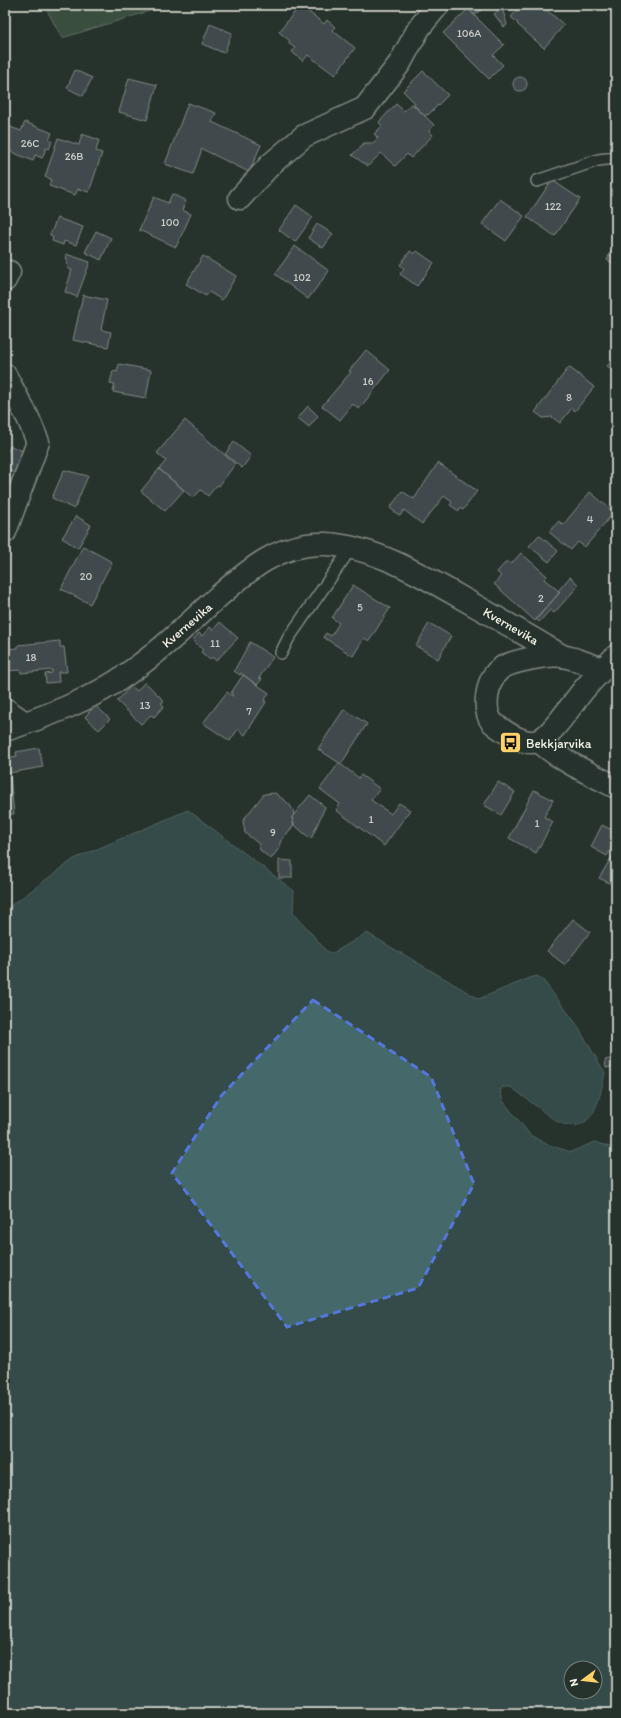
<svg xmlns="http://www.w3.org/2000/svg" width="621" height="1718" font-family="Itim,sans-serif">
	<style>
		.green { fill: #526f57; stroke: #a3b0a0 }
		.water { fill: #45696b; stroke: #8b9f9d; fill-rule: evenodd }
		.building { fill: #5e6572; stroke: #f4f1e8 }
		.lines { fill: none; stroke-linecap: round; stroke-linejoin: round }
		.service-casing { stroke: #f4f1e8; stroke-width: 14 }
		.minor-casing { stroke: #f4f1e8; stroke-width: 25 }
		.tertiary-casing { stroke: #f4f1e8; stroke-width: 25 }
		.service { stroke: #26332d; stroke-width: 11 }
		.minor { stroke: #26332d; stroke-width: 22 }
		.tertiary { stroke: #26332d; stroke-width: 22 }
		.marked { fill: none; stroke: #5377dc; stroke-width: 3; stroke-dasharray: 8 5; stroke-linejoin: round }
		.labels { text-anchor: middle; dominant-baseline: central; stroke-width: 3; stroke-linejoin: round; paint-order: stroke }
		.number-label { font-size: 11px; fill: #cececa }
		.street-label { font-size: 13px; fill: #f4f1e8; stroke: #26332d }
		.poi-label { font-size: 13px; fill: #f4f1e8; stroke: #26332d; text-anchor: start }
	</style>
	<rect width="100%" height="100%" fill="#26332d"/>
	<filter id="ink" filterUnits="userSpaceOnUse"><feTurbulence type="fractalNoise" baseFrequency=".025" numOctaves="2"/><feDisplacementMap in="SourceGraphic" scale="8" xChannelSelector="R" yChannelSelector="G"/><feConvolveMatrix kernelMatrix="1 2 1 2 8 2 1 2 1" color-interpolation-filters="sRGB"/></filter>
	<g filter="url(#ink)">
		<!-- green -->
		<path class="green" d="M44,5H169L62,38Z"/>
		<!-- water -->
		<path class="water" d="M188,810L294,891L293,912L328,953H333L367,933L479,999L530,978L537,976L542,979L575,1022L605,1073C599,1099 594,1139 556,1121L511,1087H503L500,1091L503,1101L530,1135L546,1144L571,1152L595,1142L616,1149V1713H5V910L74,859ZM571,1668H595V1692H571Z"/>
		<!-- building -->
		<path class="building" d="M300,5L324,24L327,20L335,27L332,30L355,48L335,75L308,55L303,61L292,52L295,48L288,43L290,41L279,32Z
			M467,5H487L475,15Z
			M522,5H541L564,25L544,48L517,24L518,23L511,17Z
			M502,7L507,25L504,27L494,14Z
			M468,9L504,45L493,55L503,65L489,79L443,33Z
			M210,24L232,33L224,53L202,44Z
			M75,70L92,78L83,96L67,88Z
			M423,71L448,95L428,115L427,114L425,116L413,105L415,103L403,91Z
			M513 84a7 7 0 1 1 14 0a7 7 0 1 1-14 0Z
			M129,78L157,85L147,120L119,112Z
			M188,103L216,113L212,122L261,145L249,172L202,149L193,174L165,164Z
			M412,103L434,125L429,131L433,135L411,158L407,154L395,166L381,153L368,166L352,155L364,143H373L378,138L374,134L382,126L379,122L396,104L404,111Z
			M25,122L52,133L49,140L52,141L49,149L46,148L42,158L35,155L33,161L5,149V125L21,131Z
			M82,134L99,140L96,151L102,153L89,192L78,189L75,195L49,186L51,179L45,177L58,138L79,145Z
			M552,180L580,199L555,236L527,217Z
			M172,194L186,201L182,210L191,214L176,247L139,230L154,197L168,203Z
			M500,199L524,216L506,241L482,224Z
			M296,205L313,217L295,242L279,230Z
			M57,218L83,227L76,245L64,241L63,245L52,241L53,237L50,235Z
			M317,224L333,234L323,248L308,238Z
			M96,231L111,238L101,260L85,252Z
			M616,240V265L607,260Z
			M295,246L329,271L308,299L275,274Z
			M410,251L414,254L417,251L434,263L417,286L400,274L404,268L400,265Z
			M66,254L90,262L77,297L65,292L72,270L68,269Z
			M203,256L236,276L222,300L209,292L206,296L186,284Z
			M83,295L107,300L101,330L111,332L108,347L73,340Z
			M366,350L390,370L359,409L353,404L340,420L322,406L351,372L349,371Z
			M616,356V373L607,366Z
			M119,364L151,370L146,398L113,392L115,384L110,383L113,371L117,372Z
			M569,367L594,387L575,411L572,408L560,423L552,417L543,418L535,412Z
			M308,406L318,416L309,427L298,418Z
			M185,420L235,464L219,486L217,485L208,496L201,490L193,498L159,469L166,461L157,453Z
			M234,442L251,456L242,468L225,454Z
			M10,446L29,453L21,475L7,470L8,467L5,466V459Z
			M438,463L477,491L463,510L460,508L459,511L450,505L452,502L444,496L422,524L404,510L400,516L390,508L402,491L414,499Z
			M159,469L184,490L165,511L141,491Z
			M64,470L88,476L74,509L52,498Z
			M590,492L614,512L585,547L578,542L571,550L549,532L559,521L563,525Z
			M76,516L91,525L78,548L62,538Z
			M539,535L558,551L549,562L529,546Z
			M83,546L112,562L90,604L61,589Z
			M521,553L547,576L544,579L560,592L535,621L494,584L501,576L497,572L507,561L511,564Z
			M570,577L579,585L554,613L550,610L539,622L536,619L560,592L558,591Z
			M353,585L390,608L369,641L364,638L353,656L323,637L326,633L331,636L339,623L332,618Z
			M220,622L238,638L216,661L212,657L210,660L201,652L203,650L193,640L199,633L202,636L210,627L213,630Z
			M429,623L451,636L438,659L416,646Z
			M60,641V647H64L67,672H58L59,682L46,683L45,674L52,673V670L21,673L20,670L5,671V649L18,648V645Z
			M250,642L273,657L259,678L262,679L257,685L241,673L240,675L234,671Z
			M243,675L269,693L264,701L266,702L245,735L238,729L230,741L203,723L227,692L232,696L233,695L231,693Z
			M145,682L164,701L161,703L164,706L154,717L151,715L141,724L117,701L131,686L137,691Z
			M95,705L110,719L99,730L85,717Z
			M344,709L367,724L341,764L318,749Z
			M39,748L43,767L9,773L7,758L17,756L16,752Z
			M339,763L359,778L361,775L380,789L371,800L391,814L399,803L410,810L384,846L336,810L340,804L320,789Z
			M10,776L14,814L5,815V777Z
			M498,782L515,792L501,815L484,805Z
			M534,790L553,800L544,817L553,822L536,853L509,838Z
			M275,793L289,804L293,810L294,815L292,817L294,825L280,842V847L271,859L260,850L259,844L245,833L243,820L264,794Z
			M310,795L325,807L311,839L293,824L292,817Z
			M602,825L616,832V839L607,856L591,847Z
			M616,850V886L599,878Z
			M279,860L292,861V878H279Z
			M573,919L590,932L565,965L547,951Z
			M616,1058V1066L606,1068L605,1060Z"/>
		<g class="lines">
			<defs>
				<path id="service" d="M537,181L598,160L616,158
					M281,653L288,639L351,548"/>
				<path id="minor" d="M240,198L271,164L304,136L365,108L400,63L419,28L438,5
					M5,280L9,272
					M5,375L28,418L38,442L5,532
					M5,709L25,723
					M5,730C47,716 94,699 130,672C159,652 185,627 211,603C244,574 277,542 325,544C374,546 425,577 467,601C499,619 530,637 562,656
					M539,741C561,761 589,773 616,787"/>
				<path id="tertiary" d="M602,669C590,665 575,658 562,656C549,654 510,661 500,669C487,679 482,709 492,722C497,727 506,732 512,736C521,740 528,744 538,741C552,736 575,699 586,687C596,676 606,666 616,656"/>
			</defs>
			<!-- service casing -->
			<use href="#service" class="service-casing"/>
			<!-- minor casing -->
			<use href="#minor" class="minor-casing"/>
			<!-- tertiary casing -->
			<use href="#tertiary" class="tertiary-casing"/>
			<!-- service -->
			<use href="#service" class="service"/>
			<!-- minor -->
			<use href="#minor" class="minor"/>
			<!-- tertiary -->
			<use href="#tertiary" class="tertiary"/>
		</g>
	</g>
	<!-- marked area -->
	<path d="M0 0H621V1718H0ZM313,1000L431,1077L474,1184L418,1288L287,1327L172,1173L221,1096Z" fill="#26332d" fill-opacity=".55" fill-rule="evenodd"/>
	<path class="marked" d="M313,1000L431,1077L474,1184L418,1288L287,1327L172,1173L221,1096Z"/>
	<!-- icons -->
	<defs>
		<symbol id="bus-square" viewBox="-11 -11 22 22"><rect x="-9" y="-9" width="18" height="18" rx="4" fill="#ffd166" stroke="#26332d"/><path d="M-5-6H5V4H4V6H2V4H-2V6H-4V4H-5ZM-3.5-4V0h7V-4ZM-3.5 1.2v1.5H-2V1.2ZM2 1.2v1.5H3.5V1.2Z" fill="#111"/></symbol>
	</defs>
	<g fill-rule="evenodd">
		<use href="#bus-square" x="498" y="730" width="25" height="25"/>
	</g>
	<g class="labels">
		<!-- number labels -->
		<g class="number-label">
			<text x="469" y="33">106A</text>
			<text x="30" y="143">26C</text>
			<text x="74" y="156">26B</text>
			<text x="553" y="206">122</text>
			<text x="170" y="222">100</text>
			<text x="302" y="277">102</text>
			<text x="368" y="381">16</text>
			<text x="569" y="397">8</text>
			<text x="590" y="519">4</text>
			<text x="86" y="576">20</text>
			<text x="541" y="598">2</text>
			<text x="360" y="607">5</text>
			<text x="215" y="643">11</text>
			<text x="31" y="657">18</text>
			<text x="145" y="705">13</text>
			<text x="249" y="711">7</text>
			<text x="371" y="819">1</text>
			<text x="537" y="823">1</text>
			<text x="273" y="832">9</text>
		</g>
		<!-- street labels -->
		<g class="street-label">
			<text transform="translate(187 625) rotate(-41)">Kvernevika</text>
			<text transform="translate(511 626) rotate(30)">Kvernevika</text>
		</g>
		<!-- poi labels -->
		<g class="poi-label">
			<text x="526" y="743">Bekkjarvika</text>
		</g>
	</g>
	<!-- margin -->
	<rect width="621" height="1718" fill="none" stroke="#26332d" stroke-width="20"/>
	<rect x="10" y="10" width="601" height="1698" fill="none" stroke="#f4f1e8" stroke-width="1.5" filter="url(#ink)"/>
	<!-- north arrow -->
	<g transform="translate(583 1680) rotate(255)"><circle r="19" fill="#26332d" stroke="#787f78"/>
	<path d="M0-3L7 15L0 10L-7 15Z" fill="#ffd166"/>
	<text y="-6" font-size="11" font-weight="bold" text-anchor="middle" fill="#f4f1e8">N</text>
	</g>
</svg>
